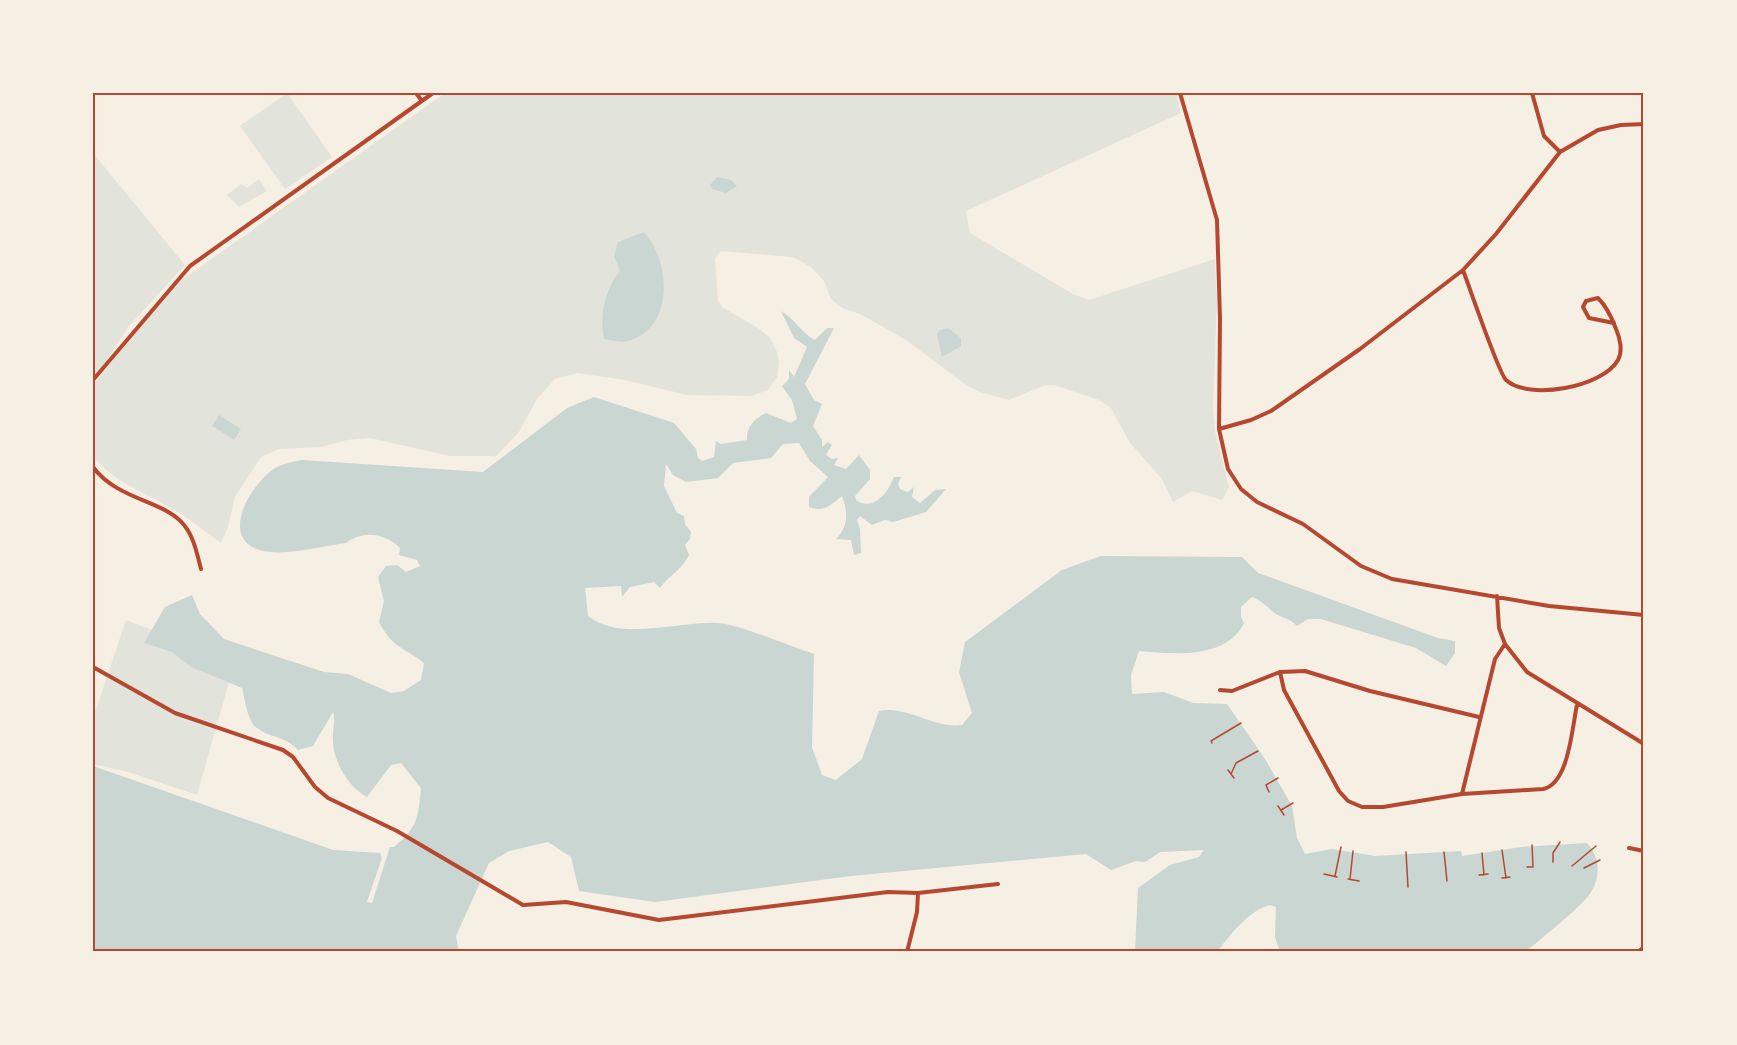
<svg xmlns="http://www.w3.org/2000/svg" width="1737" height="1045" font-family="'PT Sans Narrow',sans-serif">
	<style>
		.green { fill: #e2e4dc }
		.water { fill: #c9d6d2 }
		.lines { fill: none; stroke-linecap: round; stroke-linejoin: round }
		.path { stroke: #b5482f; stroke-width: 1.5 }
		.minor { stroke: #b5482f; stroke-width: 4 }
		.neatline { fill: none; stroke: #b5482f; stroke-width: 2 }
	</style>
	<rect width="100%" height="100%" fill="#f6efe4"/>
	<!-- green -->
	<path class="green" d="M287,93L332,157L285,189L240,126Z
		M445,93H1176L1181,113L966,211L970,233L1073,294L1089,300L1215,259L1217,302L1213,409L1215,431L1229,487L1222,500L1192,491L1173,502L1162,479L1130,443L1111,408L1099,400L1054,385L1043,386L1009,400L980,392L966,385L906,340L860,314L842,308L831,299L824,281L811,267L793,257L721,251L715,258L718,301L722,307L758,328L770,338L777,352L779,362L777,377L768,390L751,396L687,395L625,380L577,373L555,379L537,399L519,432L496,456H450L370,438L347,440L321,447L279,449L261,457L235,497L228,527L221,543C207,533 194,522 179,513C147,492 120,487 93,457V385L175,285Z
		M93,153L185,265L129,326L93,381Z
		M259,179L267,191L239,207L227,195L241,184L247,188Z
		M126,620L235,661L197,795L128,772L93,764V718Z"/>
	<!-- water -->
	<path class="water" d="M717,177L731,180L737,186L726,193L712,189L710,185Z
		M644,232C671,262 675,329 627,341C620,343 611,340 604,339C599,316 605,289 620,271L614,256L618,242Z
		M781,311C795,319 802,334 815,340L827,328H834L805,384L814,400L822,404L813,426L822,440V447L828,442L832,445L826,455L832,459L838,458L834,465L846,469L859,455L870,470V479L855,496L856,500C873,512 888,493 894,477H901L898,484L900,489L908,492L914,487L912,497L920,503L935,490L946,489L926,512L893,522L885,520L872,525L860,516L857,520L860,529L861,553L854,555L851,540L836,539C849,526 848,512 842,496C831,504 825,513 809,507V497L828,477L810,461L799,443L783,444L771,458L733,463L718,478L686,482L673,475L666,464L664,486L677,513L684,516L685,524L691,532L690,539L685,545L689,555C680,572 670,574 660,588L654,582L630,587L622,597L621,586L585,588L588,616C619,642 680,621 718,623C738,624 792,647 814,654L812,747L822,775L836,780L862,759L879,711C908,705 933,729 962,725L972,713L959,672L965,642L1062,570L1101,556L1242,557L1258,573L1438,638L1455,641V653L1446,666L1416,648L1321,619H1308L1297,626C1290,618 1284,619 1276,614C1267,608 1263,601 1252,597L1241,607V617L1244,623C1226,660 1172,654 1139,651L1131,675L1132,694L1164,692L1193,703L1227,704L1265,759L1292,806L1297,838L1305,854L1332,849L1375,856L1461,851L1462,856L1521,847L1587,843C1600,857 1601,876 1591,892C1581,908 1541,938 1526,952H1280L1275,937L1276,907L1270,905C1248,911 1231,934 1217,952H1135L1138,888L1170,865L1199,857L1204,850L1160,852L1145,862L1136,861L1111,870L1086,854L851,876L655,902L579,891L571,857L548,842L509,851L489,863L456,936L459,952H93V766L333,850L380,853L382,858L367,902L372,903L390,847H394C418,827 418,818 421,788L401,763L391,765L367,797C349,788 333,761 333,741C332,731 336,721 333,712L313,746L298,750C286,736 270,738 257,728C247,721 245,699 242,688L191,667L172,652L144,643L165,607L192,595L200,614L224,639L324,672L348,674L391,693L404,691L421,680L424,663C403,646 393,649 379,622L384,601L378,577L386,566L397,565L406,572L420,566L417,560L399,555L400,548C385,533 363,530 346,543C323,546 286,556 263,551C218,540 249,488 271,471C280,464 291,462 302,460L483,472L567,408L594,397L674,423L696,449L698,458L702,461L714,457L716,441L721,444L747,440C746,427 755,418 766,413L791,423L797,419L792,400L782,386L789,379V370L794,377L807,347L794,338Z
		M948,328L961,338V346L942,357L937,334L940,330Z
		M219,415L241,429L234,440L212,426Z"/>
	<g class="lines">
		<!-- path -->
		<path class="path" d="M1212,743L1211,741L1241,723
			M1228,770L1234,778
			M1231,774L1236,763L1258,751
			M1269,792L1266,785L1278,778
			M1278,806L1284,815
			M1281,810L1293,803
			M1502,850L1506,878
			M1406,852L1408,887
			M1444,852L1447,881
			M1482,853L1484,875
			M1553,862V853L1560,842
			M1572,866L1596,846
			M1527,867H1533L1532,845
			M1584,868L1600,860
			M1324,874L1337,877
			M1479,875L1488,874
			M1335,876L1341,847
			M1502,878L1510,877
			M1348,879L1359,881
			M1350,879L1353,851"/>
		<!-- minor -->
		<path class="minor" d="M416,93L422,101
			M1180,93L1217,220L1220,318L1219,429L1228,469L1241,489L1257,502L1303,524L1361,566L1392,579L1549,606L1644,615
			M1532,93L1544,136L1560,152
			M1463,270C1469,286 1499,374 1506,380C1529,401 1603,387 1618,360C1623,351 1620,338 1616,329C1612,318 1606,306 1598,298L1586,301L1583,307L1589,318L1614,323
			M93,380L190,266L433,93
			M1219,429L1251,420L1271,411L1360,349L1463,270L1496,234L1560,152L1598,130L1621,125L1644,124
			M93,467C117,500 166,501 184,525C194,537 197,554 201,569
			M1505,644L1527,672L1644,744
			M93,667L175,713L283,750L293,757L315,787L328,798L397,831L523,905L566,902L659,920L888,892L918,893L998,884
			M1280,672L1284,690L1339,791L1348,801L1362,807H1383L1462,794L1543,789C1569,784 1572,727 1577,705
			M1220,690L1232,691L1280,672L1305,671L1370,691L1479,717
			M1462,794L1495,659L1505,644L1499,628L1497,596
			M1629,848L1644,851
			M907,952L917,912L918,893
			M1638,952L1644,947"/>
	</g>
	<!-- border -->
	<rect width="1737" height="1045" fill="none" stroke="#f6efe4" stroke-width="189"/>
	<rect x="94" y="94" width="1548" height="856" class="neatline"/>
</svg>
